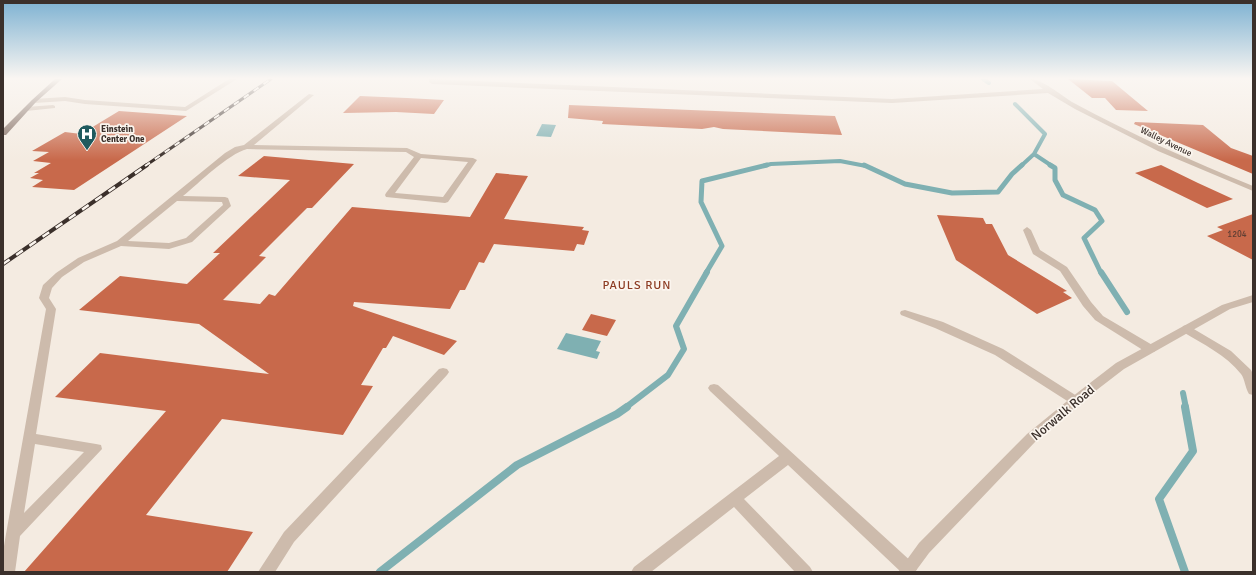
<svg xmlns="http://www.w3.org/2000/svg" width="1256" height="575" font-family="Signika,sans-serif">
	<style>
		.water { fill: #7fb0b2 }
		.lines { fill: none; stroke-linecap: round; stroke-linejoin: round }
		.stream-far3 { stroke: #7fb0b2; stroke-width: 4 }
		.stream-far2 { stroke: #7fb0b2; stroke-width: 5 }
		.stream-far1 { stroke: #7fb0b2; stroke-width: 6 }
		.stream { stroke: #7fb0b2; stroke-width: 8 }
		.building { fill: #c8694b }
		.lane { fill: #cdbbac; fill-rule: evenodd }
		.street { fill: #cdbbac; fill-rule: evenodd }
		.primary { fill: #7d675c; fill-rule: evenodd }
		.rail-far1-casing { stroke: #3b302b; stroke-width: 3 }
		.rail-casing { stroke: #3b302b; stroke-width: 4 }
		.rail-far1 { stroke: #fbf5ee; stroke-width: 2; stroke-dasharray: 6; stroke-linecap: butt }
		.rail { stroke: #fbf5ee; stroke-width: 2.5; stroke-dasharray: 8; stroke-linecap: butt }
		.labels { text-anchor: middle; dominant-baseline: central; stroke-width: 3.5; stroke-linejoin: round; paint-order: stroke }
		.far-poi-label { font-size: 9px; font-weight: bold; fill: #3b302b; stroke: #fbf5ee; text-anchor: start }
		.far-street-label { font-size: 9px; fill: #3b302b; stroke: #fbf5ee }
		.number-label { font-size: 9px; fill: #5e3e33 }
		.neighbourhood-label { font-size: 12px; letter-spacing: 1px; fill: #8c3b22; stroke: #fbf5ee }
		.near-street-label { font-size: 13px; fill: #3b302b; stroke: #fbf5ee }
	</style>
	<rect width="100%" height="100%" fill="#f4ebe1"/>
	<!-- water -->
	<path class="water" d="M542,124L556,125L551,137L536,136Z
		M566,333L601,341L596,351L600,352L597,359L557,349Z"/>
	<g class="lines">
		<!-- stream-far3 -->
		<path class="stream-far3" d="M983,79L989,83
			M1015,104L1045,134L1034,154L1021,166
			M1034,154L1052,166
			M763,166L771,164L840,161L866,166"/>
		<!-- stream-far2 -->
		<path class="stream-far2" d="M864,165L905,184L952,193L998,192L1012,174L1022,165
			M1050,165L1055,168V180L1063,195L1095,210L1102,221L1084,238L1101,273
			M706,273L722,246L701,202L702,181L767,165"/>
		<!-- stream-far1 -->
		<path class="stream-far1" d="M1101,272L1127,312
			M1183,393L1186,408
			M625,408L668,375L684,349L676,326L707,272"/>
		<!-- stream -->
		<path class="stream" d="M380,572L517,465L617,414L627,407
			M1185,572L1159,499L1193,451L1185,407"/>
	</g>
	<!-- building -->
	<path class="building" d="M1068,79L1112,81L1148,111L1116,110L1105,98H1092Z
		M360,96L407,98L444,100L434,114L396,112L343,113Z
		M569,105L835,116L842,135L723,129L714,127L702,129L602,124L603,121L568,118Z
		M119,111L187,116L74,190L32,187L43,180L30,178L39,173H34L51,163L33,161L49,152L32,151L65,132L81,134Z
		M1135,122L1203,125L1231,148L1253,156V174L1134,124Z
		M264,156L354,164L312,208H307L259,256L266,257L223,300L260,304L269,294L275,296L352,207L470,217L496,173L528,176L504,219L584,227L582,230L589,231L584,245L577,244L574,251L494,244L484,263L479,262L465,290H460L450,309L354,302L353,306L457,341L444,355L393,336L386,348H383L361,385L373,386L343,435L222,419L146,515L253,532L227,572H24L166,411L55,397L100,353L269,374L199,324L79,310L120,276L187,284L220,253H213L290,180L238,176Z
		M1161,165L1198,183L1233,199L1207,208L1135,173Z
		M1253,214V260L1207,236L1223,230L1217,227Z
		M937,215L983,218L986,224H992L1008,255L1067,291L1063,292L1072,298L1037,314L956,260Z
		M591,314L616,320L607,336L582,330Z"/>
	<g class="lines">
		<!-- lane -->
		<path class="lane" d="M229,79H237L186,111L85,104L65,101L34,103L31,101L34,99L65,97L85,100L185,107Z
			M309,94L314,95L254,145L407,148L421,154L473,158L477,160L448,202L445,203L386,197L385,195L386,193L414,157L406,152L247,149C228,154 199,183 183,196L225,197L228,198L231,206L192,242L169,249L121,246L84,262L62,277L52,288L49,298L56,309L36,434L96,444L101,445L102,449L20,536L15,572H3V552L6,534L46,309L39,298L43,285L56,273L78,258L117,241L225,153L235,147L244,145ZM421,158L468,162L443,197L395,193ZM177,201L222,202L223,205L186,238L169,243L128,241ZM35,444L84,452L24,513Z
			M53,105L55,106V108L26,111L23,109L26,107Z
			M1027,227L1031,230L1040,250L1067,267L1091,302L1103,316L1154,346L1156,349L1154,352H1146L1095,320L1083,306L1060,271L1033,254L1023,230Z
			M905,310L943,322L1003,349L1080,398L1082,401L1080,404L1076,406L1072,404L995,355L935,328L901,315L900,313L901,311Z
			M1187,325L1231,351L1251,370L1253,374V395L1249,394C1245,388 1245,379 1241,374C1226,355 1203,344 1183,332L1182,329L1183,326Z
			M443,368L447,369L449,372L447,375L294,542L275,572H258L284,532L439,369Z
			M714,384L718,385L914,564L917,569L915,572H901L788,465L744,499L810,567L813,572H795L734,507L651,572H631L634,567L779,456L710,391L708,388L710,385Z"/>
		<!-- street -->
		<path class="street" d="M429,79L892,99L1043,89L1030,79C1042,79 1061,95 1072,102C1131,134 1191,161 1253,186V191L1158,151L1075,109L1048,93L892,103L432,84L429,82Z
			M1253,295V302L1230,309L1124,369L1085,399L1035,442L929,553L915,572H898L919,543L1027,434L1077,393L1116,363L1222,305Z"/>
		<!-- primary -->
		<path class="primary" d="M55,79H62L36,102L6,135H3V129L32,100Z"/>
		<defs>
			<path id="rail-far1" d="M145,166L271,79"/>
			<path id="rail" d="M3,264L147,165"/>
		</defs>
		<!-- rail-far1 casing -->
		<use href="#rail-far1" class="rail-far1-casing"/>
		<!-- rail casing -->
		<use href="#rail" class="rail-casing"/>
		<!-- rail-far1 -->
		<use href="#rail-far1" class="rail-far1"/>
		<!-- rail -->
		<use href="#rail" class="rail"/>
	</g>
	<!-- sky -->
	<linearGradient id="sky" x2="0" y2="1"><stop stop-color="#7eb2d2"/><stop offset="0.49" stop-color="#faf6f2"/><stop offset="1" stop-color="#faf6f2" stop-opacity="0"/></linearGradient>
	<rect width="1256" height="160" fill="url(#sky)"/>
	<!-- icons -->
	<defs>
		<symbol id="hospital-pin" viewBox="-11 -11 22 30"><path d="M0 17L-7.5 6A9.5 9.5 0 1 1 7.5 6Z" fill="#1f5a5e" stroke="#fbf5ee"/><path d="M-5-5h3v3.5h4V-5h3V5h-3V1.5h-4V5h-3Z" fill="#fff"/></symbol>
	</defs>
	<g fill-rule="evenodd">
		<use href="#hospital-pin" x="76" y="123" width="22" height="30"/>
	</g>
	<g class="labels">
		<!-- far-poi labels -->
		<g class="far-poi-label">
			<text x="101" y="129">Einstein<tspan x="101" dy="10">Center One</tspan></text>
		</g>
		<!-- far-street labels -->
		<g class="far-street-label">
			<text transform="translate(1166 142) rotate(26)">Walley Avenue</text>
		</g>
		<!-- number labels -->
		<g class="number-label">
			<text x="1237" y="234">1204</text>
		</g>
		<!-- neighbourhood labels -->
		<g class="neighbourhood-label">
			<text x="637" y="285">PAULS RUN</text>
		</g>
		<!-- near-street labels -->
		<g class="near-street-label">
			<text transform="translate(1063 413) rotate(-40)">Norwalk Road</text>
		</g>
	</g>
	<!-- border -->
	<rect width="1256" height="575" fill="none" stroke="#3b302b" stroke-width="8"/>
</svg>
